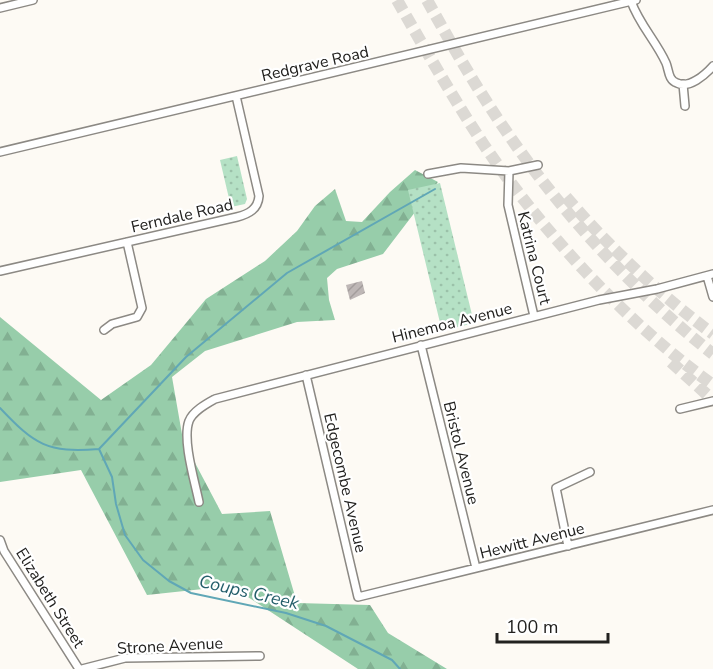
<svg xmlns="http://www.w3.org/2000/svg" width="713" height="669" font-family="'Nunito Sans',sans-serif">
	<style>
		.forest { fill: url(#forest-firs) }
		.park { fill: url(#park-dots) }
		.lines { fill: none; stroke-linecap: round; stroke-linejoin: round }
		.stream { stroke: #60a7b6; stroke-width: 2 }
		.building { fill: url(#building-hatch) }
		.motorway-tunnel { stroke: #dcd9d4; stroke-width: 12; stroke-dasharray: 12 6; stroke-linecap: butt }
		.minor-casing { stroke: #8c8984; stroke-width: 10 }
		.minor { stroke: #fff; stroke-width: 7 }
		.labels { text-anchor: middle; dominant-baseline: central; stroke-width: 4.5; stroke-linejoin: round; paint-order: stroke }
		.street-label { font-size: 16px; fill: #22211f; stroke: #fff }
		.water-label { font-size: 18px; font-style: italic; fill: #255f6b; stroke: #fff }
	</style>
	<defs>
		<pattern id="forest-firs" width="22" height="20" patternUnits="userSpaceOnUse" patternTransform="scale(1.5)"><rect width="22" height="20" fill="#97cdaa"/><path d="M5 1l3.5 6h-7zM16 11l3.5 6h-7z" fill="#82b092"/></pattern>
		<pattern id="park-dots" width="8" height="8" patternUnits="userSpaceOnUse" patternTransform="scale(1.5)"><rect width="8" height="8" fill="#b5e1c5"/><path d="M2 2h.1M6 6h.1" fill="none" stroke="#9bc1a9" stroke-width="1.8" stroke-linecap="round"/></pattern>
		<pattern id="building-hatch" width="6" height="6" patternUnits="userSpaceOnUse" patternTransform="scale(1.5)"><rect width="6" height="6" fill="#beb7b6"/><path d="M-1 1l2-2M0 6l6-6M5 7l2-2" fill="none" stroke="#a39d9c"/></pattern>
	</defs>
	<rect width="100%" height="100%" fill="#fdfaf4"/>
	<!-- forest -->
	<path class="forest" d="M415,170L438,182L383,254L337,269L327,278L329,300L335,320L297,322L205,351L172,377L183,440L222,514L270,511L297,603L370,605L388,633L447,669H358L231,586L147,595L81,470L0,482V317L101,400L151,365L206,299L265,261L297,231L315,206L335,189L346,221L362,222L390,192Z"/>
	<!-- park -->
	<path class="park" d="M237,156L247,199L245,204L231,207L220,160Z
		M440,183L474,323L442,331L408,190Z"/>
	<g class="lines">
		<!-- stream -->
		<path class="stream" d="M0,408C35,445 47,453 99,449L112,477L116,504L125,535L143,560L169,581L191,593L286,613L326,626L392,660L400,669
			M99,449L186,357L287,273L435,189"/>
	</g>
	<!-- building -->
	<path class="building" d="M362,281L365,293L350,300L346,285Z"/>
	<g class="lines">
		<!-- motorway-tunnel -->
		<path class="motorway-tunnel" d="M397,0C425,49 453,98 484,145C545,235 625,321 713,385
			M427,0C447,36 467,72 490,107C550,200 626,285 713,354
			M566,197C610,248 659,294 713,334
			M671,362L713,400"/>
		<defs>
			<path id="minor" d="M631,1C639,24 656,41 666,63C669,70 668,80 677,83C689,89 705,75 713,66
				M0,8L33,0
				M683,84L685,106
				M0,152L636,0
				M509,171L508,205L534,316
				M428,174L461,168L509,171L538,165
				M0,271L237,217C249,214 258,209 259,196L236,96
				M707,276L713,297
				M104,330L112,324L137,317L142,308L127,242
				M421,345L476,568
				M306,375L358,597L713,510
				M680,409L713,401
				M199,502C195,482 182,440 189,421C193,411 206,404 215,399L599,300L657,289L713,274
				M0,540L4,551L79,669
				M568,546L556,488L590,472
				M82,669L125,658L260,656"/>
		</defs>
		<!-- minor casing -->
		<use href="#minor" class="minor-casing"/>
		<!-- minor -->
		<use href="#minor" class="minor"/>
	</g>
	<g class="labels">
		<!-- street labels -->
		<g class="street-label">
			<text transform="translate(315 64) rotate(-13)">Redgrave Road</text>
			<text transform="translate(182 216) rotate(-13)">Ferndale Road</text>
			<text transform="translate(534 258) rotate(76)">Katrina Court</text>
			<text transform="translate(452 323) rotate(-14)">Hinemoa Avenue</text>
			<text transform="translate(461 453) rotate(76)">Bristol Avenue</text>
			<text transform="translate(345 483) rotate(77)">Edgecombe Avenue</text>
			<text transform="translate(532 541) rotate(-14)">Hewitt Avenue</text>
			<text transform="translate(50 598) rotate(58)">Elizabeth Street</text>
			<text transform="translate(170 646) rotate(-3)">Strone Avenue</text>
		</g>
		<!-- water labels -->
		<g class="water-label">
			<text transform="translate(249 592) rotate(13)">Coups Creek</text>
		</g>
	</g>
	<!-- scale -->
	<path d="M497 633v9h111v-9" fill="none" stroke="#22211f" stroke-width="3"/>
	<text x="506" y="633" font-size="18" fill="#22211f" stroke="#ffffff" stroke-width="4.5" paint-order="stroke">100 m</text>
</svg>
